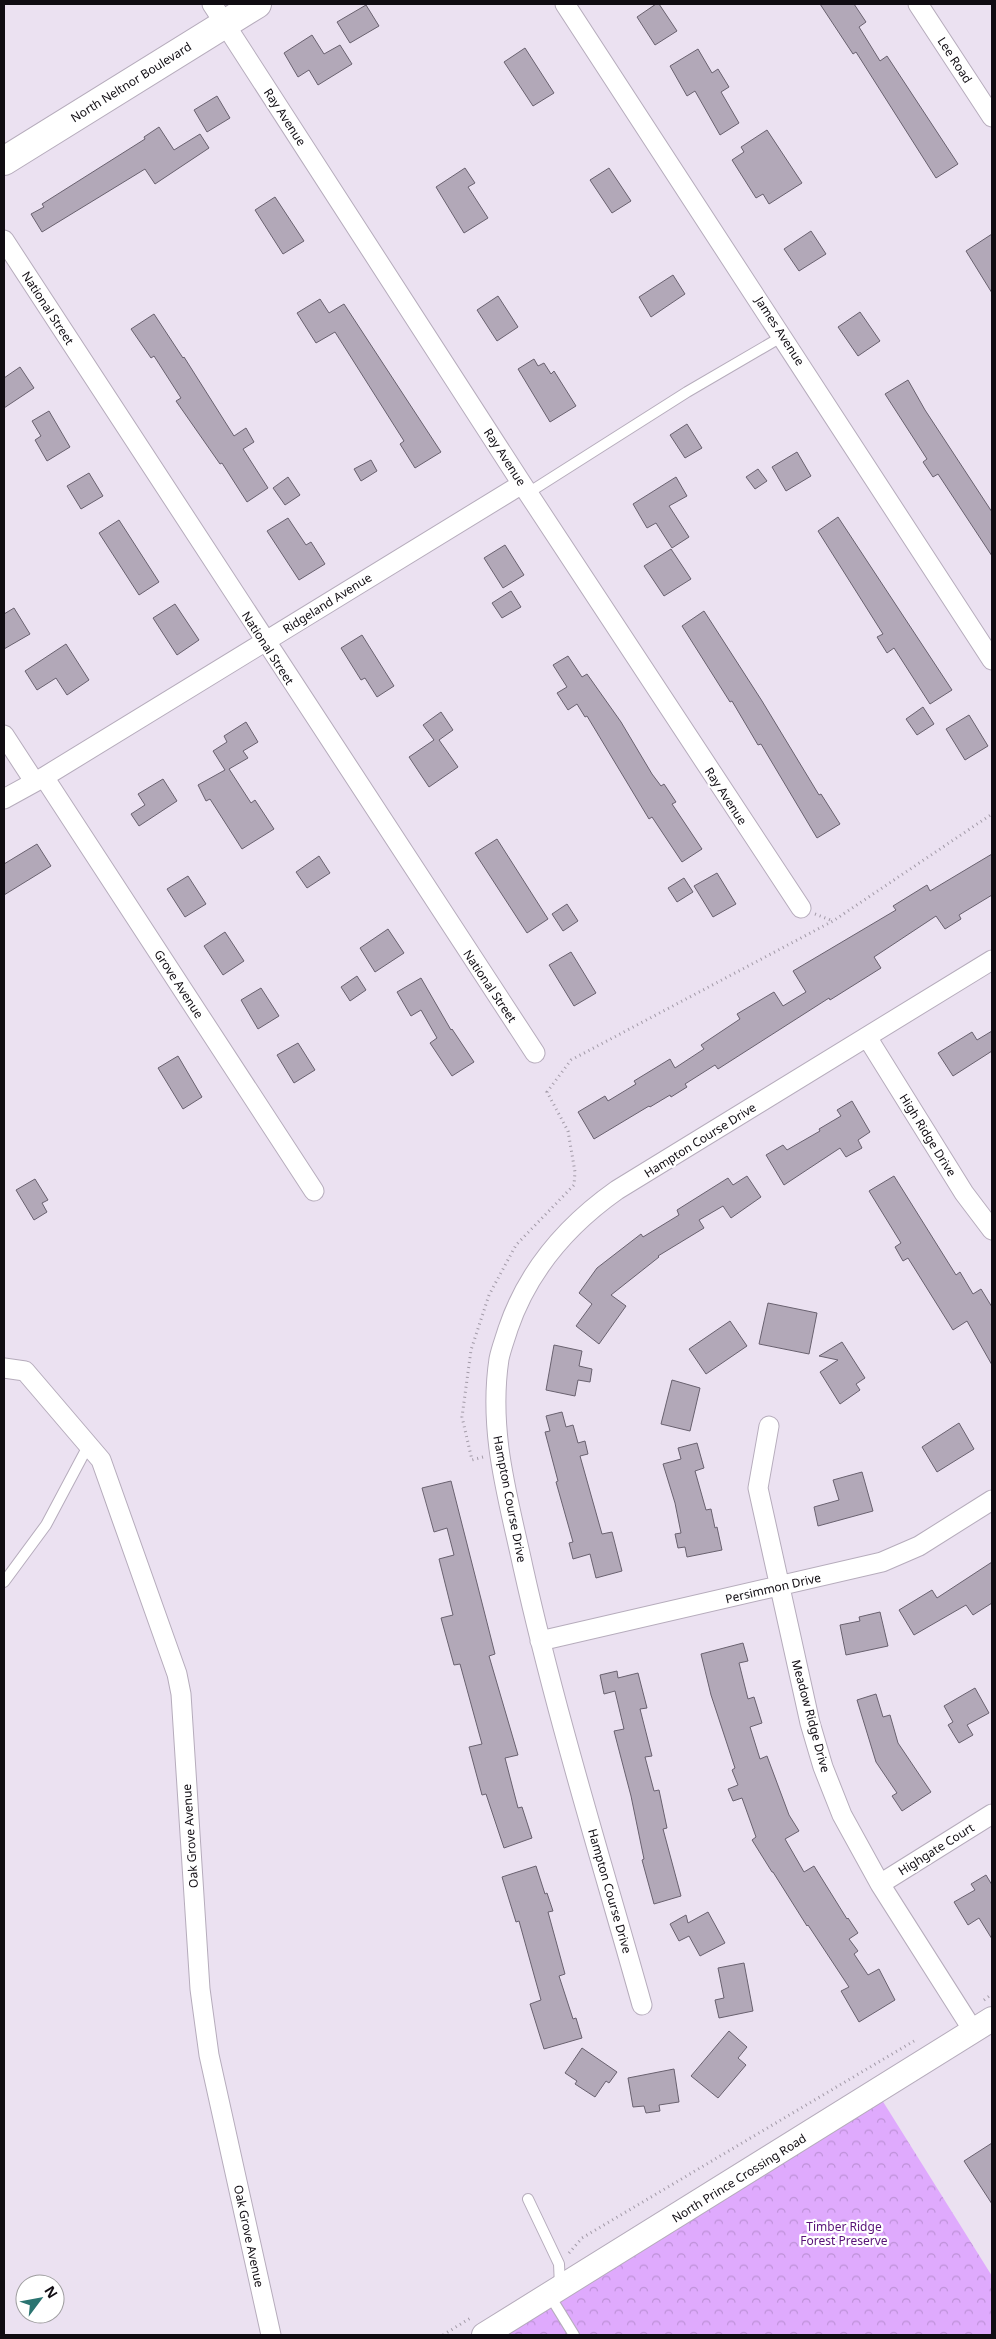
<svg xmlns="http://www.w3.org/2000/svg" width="996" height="2339" font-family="'Noto Sans',sans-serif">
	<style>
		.forest { fill: url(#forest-crowns) }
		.building { fill: #b2a8b8; stroke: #69616f }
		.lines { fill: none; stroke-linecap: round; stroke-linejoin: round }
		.service-casing { stroke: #b6acbc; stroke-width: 12 }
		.minor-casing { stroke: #b6acbc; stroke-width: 21 }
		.tertiary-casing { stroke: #b6acbc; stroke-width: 26 }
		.primary-casing { stroke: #b6acbc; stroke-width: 30 }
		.path { stroke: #a29aa7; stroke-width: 3; stroke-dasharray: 1 4; stroke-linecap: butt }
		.service { stroke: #fff; stroke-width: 10 }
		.minor { stroke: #fff; stroke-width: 19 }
		.tertiary { stroke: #fff; stroke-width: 24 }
		.primary { stroke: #fff; stroke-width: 28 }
		.labels { text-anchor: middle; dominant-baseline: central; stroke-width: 4.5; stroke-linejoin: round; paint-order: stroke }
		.street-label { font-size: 12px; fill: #100c12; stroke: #fff }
		.park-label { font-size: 12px; fill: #581277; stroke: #fff }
	</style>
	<defs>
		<pattern id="forest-crowns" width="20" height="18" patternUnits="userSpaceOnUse" patternTransform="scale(1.25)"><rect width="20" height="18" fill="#dfaafd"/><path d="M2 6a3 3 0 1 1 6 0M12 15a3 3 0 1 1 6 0" fill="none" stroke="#be91d8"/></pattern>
	</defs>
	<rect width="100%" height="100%" fill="#ebe1f1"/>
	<!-- forest -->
	<path class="forest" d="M877,2092L992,2276V2335H486Z"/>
	<!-- building -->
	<path class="building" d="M656,4H659L677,31L655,45L637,17Z
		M820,4H854L866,22L859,27L880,61L887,56L958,164L936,178L856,52L853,54Z
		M366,5L379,26L350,43L337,22Z
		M312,35L324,54L340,45L352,64L318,85L309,70L298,77L284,53Z
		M525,48L554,93L533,106L504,62Z
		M698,49L712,73L718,69L729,87L721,92L739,123L720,135L695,91L687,96L670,66Z
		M217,96L230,118L207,132L194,110Z
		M159,127L174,150L200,134L209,148L155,184L145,169L42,232L31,214L44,207L42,204L145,139L144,137Z
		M767,130L802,183L769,204L763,194L756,198L732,160L744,152L741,147Z
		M465,168L475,183L468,187L488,218L464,233L436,187Z
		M609,168L631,201L612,213L590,180Z
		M275,197L304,241L283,254L255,210Z
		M811,231L826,254L799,271L784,249Z
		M992,234V293L966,251Z
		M673,275L685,294L651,317L639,297Z
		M498,296L518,327L497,341L477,310Z
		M320,299L329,313L344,304L441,452L415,468L400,444L404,441L335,332L316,343L297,313Z
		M860,312L880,341L858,356L838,327Z
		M154,314L183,358L184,357L234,436L246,428L254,442L243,449L268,488L247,502L222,463L220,464L176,401L181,398L154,356L151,358L131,329Z
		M534,359L538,366L544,363L551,374L554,371L576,406L550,422L518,369Z
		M20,367L34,388L4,408V378Z
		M908,380L925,410L992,512V556L938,474L933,477L923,462L927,459L885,394Z
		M49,411L70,447L47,461L35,440L41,436L32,421Z
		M687,424L702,448L685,458L670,435Z
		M797,452L811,476L786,491L772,467Z
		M371,460L377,471L361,481L354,469Z
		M758,469L767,481L755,489L746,477Z
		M89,473L103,496L81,509L67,486Z
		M288,477L300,495L285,505L273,488Z
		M676,477L687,496L669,506L689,537L672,548L656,523L647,528L633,504Z
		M838,517L952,690L930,704L894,648L887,653L877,637L883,634L818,531Z
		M288,518L306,545L311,542L325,564L299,580L267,531Z
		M119,520L159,582L139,595L99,533Z
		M505,545L524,575L503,588L484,558Z
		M671,549L691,579L664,596L644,566Z
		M511,591L521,607L502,618L492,603Z
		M175,604L199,640L177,655L153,618Z
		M14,608L30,634L4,649V614Z
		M704,611L762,701L819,795L821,794L840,824L817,838L761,744L758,745L732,701L730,702L682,626Z
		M362,635L394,686L377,697L365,678L361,680L341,648Z
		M66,644L89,680L67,695L56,678L37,690L25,671Z
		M568,656L582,677L587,674L621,722L652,774L661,786L664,784L676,802L672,804L702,849L682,862L652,817L649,819L587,716L585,717L577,704L568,710L557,693L567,687L553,665Z
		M923,707L934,724L917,735L906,719Z
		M441,712L453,730L439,740L458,767L429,787L409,757L434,740L423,725Z
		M969,715L988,746L965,760L946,729Z
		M246,722L258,742L243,751L248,758L229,769L251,803L255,800L274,829L242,849L210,799L206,801L198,785L225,770L213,751L227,742L224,736Z
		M163,779L177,801L139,826L131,814L145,805L138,794Z
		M497,839L548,919L527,933L475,853Z
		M37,844L51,866L4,895V864Z
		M992,854V895L959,915L961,919L945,929L936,916L874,957L881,968L830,1000L829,998L718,1069L715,1065L685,1084L687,1087L671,1097L670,1095L650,1107L649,1106L594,1139L578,1112L605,1096L608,1101L636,1084L634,1081L670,1059L675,1068L704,1049L701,1045L740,1019L737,1014L774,992L783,1006L806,992L793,971L896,910L893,906L927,885L930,891Z
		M319,856L330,873L307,888L296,872Z
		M717,873L736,904L713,917L694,886Z
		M188,876L206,904L185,917L167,889Z
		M684,878L693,892L677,902L668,888Z
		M567,904L578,921L563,931L552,914Z
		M388,929L404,953L375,972L360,948Z
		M225,932L244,961L223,975L204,946Z
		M571,952L596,993L574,1006L549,965Z
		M357,976L366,990L350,1001L341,987Z
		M421,978L451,1030L452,1029L474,1062L452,1076L430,1043L437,1038L421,1010L411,1016L397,992Z
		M261,988L279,1016L258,1029L241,1000Z
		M992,1031V1051L953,1076L938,1053L972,1032L977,1040Z
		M298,1043L315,1070L294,1083L277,1055Z
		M178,1056L202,1097L183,1109L158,1068Z
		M852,1101L870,1132L858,1140L862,1148L846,1157L840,1148L784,1185L766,1155L783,1145L787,1150L820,1131L819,1129L841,1116L837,1110Z
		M747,1176L761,1197L731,1218L723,1206L699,1220L704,1228L658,1256L659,1257L611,1295L626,1306L599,1344L576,1326L592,1304L579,1293L597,1268L641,1234L643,1237L679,1215L677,1210L728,1178L733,1185Z
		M894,1176L956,1275L960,1272L973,1294L981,1289L992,1307V1365L967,1321L953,1330L908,1258L903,1261L895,1247L901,1243L869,1191Z
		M35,1179L48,1200L42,1203L47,1212L34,1220L16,1190Z
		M768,1303L817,1313L809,1354L759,1344Z
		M730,1321L747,1346L706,1374L689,1349Z
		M842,1342L865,1378L856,1384L860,1390L840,1404L820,1372L838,1360L819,1356Z
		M554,1345L582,1351L579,1366L592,1369L590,1382L578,1380L575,1396L546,1390Z
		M672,1380L700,1388L690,1431L661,1424Z
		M562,1412L566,1427L573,1425L578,1443L585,1441L588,1454L580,1456L602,1534L612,1532L622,1571L596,1578L590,1554L573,1559L569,1543L573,1542L556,1482L558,1481L545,1432L550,1431L546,1416Z
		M959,1423L974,1449L937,1472L922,1447Z
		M697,1443L704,1468L695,1471L706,1510L711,1509L715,1528L717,1527L722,1550L687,1557L685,1547L678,1548L675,1534L681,1533L675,1503L663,1464L681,1459L678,1448Z
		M862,1472L873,1511L818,1526L814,1507L839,1500L833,1480Z
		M451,1481L495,1654L489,1656L518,1755L505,1758L518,1808L522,1807L532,1838L504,1848L486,1794L482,1795L469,1747L482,1744L460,1664L454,1665L441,1618L453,1615L439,1559L454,1555L447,1528L434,1532L422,1488Z
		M992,1562V1603L973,1615L966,1605L914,1635L899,1610L932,1590L937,1598Z
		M880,1612L888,1646L846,1655L840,1625L860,1621L859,1617Z
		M743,1643L748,1661L739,1663L748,1699L754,1697L762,1723L750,1727L760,1759L767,1756L789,1815L799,1831L785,1839L804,1872L814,1866L847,1919L848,1918L858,1933L849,1939L858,1951L854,1954L868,1975L879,1969L895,2000L859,2022L841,1991L849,1987L808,1925L807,1926L773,1872H772L752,1840L756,1837L742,1798L733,1801L728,1789L738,1785L732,1770L735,1768L711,1695L701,1654Z
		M617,1671L618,1678L638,1673L647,1708L640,1709L652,1756L645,1757L654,1791L659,1790L667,1828L663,1829L681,1896L654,1904L642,1860L644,1859L631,1796L614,1731L624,1729L615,1691L604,1694L600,1675Z
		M975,1688L989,1713L967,1725L973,1735L959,1743L948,1725L953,1722L944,1706Z
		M876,1694L883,1717L890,1715L898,1743L931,1792L902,1811L892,1796L897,1793L876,1762L857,1700Z
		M536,1866L545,1894L547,1893L553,1911L548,1912L565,1974L559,1976L573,2019L576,2018L582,2038L544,2049L530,2004L541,2000L519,1921L516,1922L502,1877Z
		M986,1875L992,1885V1939L979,1918L968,1925L954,1902L975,1890L971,1884Z
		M708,1912L725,1943L700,1956L689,1936L679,1941L670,1924L686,1915L688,1923Z
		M744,1963L753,2011L719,2018L715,2000L724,1998L718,1968Z
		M729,2031L747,2047L738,2058L746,2065L718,2098L691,2076Z
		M582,2048L617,2072L609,2083L606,2081L595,2097L575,2084L577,2081L565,2073Z
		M674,2069L679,2102L659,2105L660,2111L646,2113L644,2106L633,2107L628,2078Z
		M992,2143V2204L964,2161Z"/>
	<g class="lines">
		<defs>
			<path id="service" d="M528,493L687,392L783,336
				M4,1582L46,1525L88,1446
				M528,2199L559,2264L560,2286
				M550,2296L574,2335"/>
			<path id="minor" d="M212,4L522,484L801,908
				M565,4L992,660
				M918,4L992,117
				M4,240L535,1053
				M4,735L34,781
				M44,777L314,1191
				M4,799L44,777L522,484
				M867,1037L964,1193L992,1230
				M4,1368L25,1371L101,1460L177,1674L181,1694L200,1989L209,2055L271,2335
				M769,1426L758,1488L810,1723L823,1767L842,1815L880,1884L974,2032
				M540,1641L882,1562L919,1546L992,1500
				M880,1884L992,1814
				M642,2005C601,1859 556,1715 523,1567C508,1497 488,1432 499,1359C501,1349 505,1339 508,1329C528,1270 566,1226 617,1190L992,960"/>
			<path id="tertiary" d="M484,2335L992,2019"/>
			<path id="primary" d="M4,161L257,4"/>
		</defs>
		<!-- service casing -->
		<use href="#service" class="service-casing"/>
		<!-- minor casing -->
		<use href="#minor" class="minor-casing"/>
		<!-- tertiary casing -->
		<use href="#tertiary" class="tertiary-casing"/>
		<!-- primary casing -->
		<use href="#primary" class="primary-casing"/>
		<!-- path -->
		<path class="path" d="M815,914L833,921
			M483,1457L472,1460L462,1417L471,1350L489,1295L516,1245L574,1185L575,1172L568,1131L547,1092L571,1060L833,921L992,814
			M984,2000L992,1994
			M569,2253L582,2238L914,2041
			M443,2335L472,2317"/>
		<!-- service -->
		<use href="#service" class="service"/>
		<!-- minor -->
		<use href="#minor" class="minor"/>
		<!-- tertiary -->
		<use href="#tertiary" class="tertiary"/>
		<!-- primary -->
		<use href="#primary" class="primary"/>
	</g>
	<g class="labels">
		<!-- street labels -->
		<g class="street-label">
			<text transform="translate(955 60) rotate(57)">Lee Road</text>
			<text transform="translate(131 82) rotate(-32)">North Neltnor Boulevard</text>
			<text transform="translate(285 117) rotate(57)">Ray Avenue</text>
			<text transform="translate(48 308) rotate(57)">National Street</text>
			<text transform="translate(780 331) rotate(57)">James Avenue</text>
			<text transform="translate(505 457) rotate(57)">Ray Avenue</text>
			<text transform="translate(327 603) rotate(-32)">Ridgeland Avenue</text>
			<text transform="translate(268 648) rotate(57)">National Street</text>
			<text transform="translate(726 796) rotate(57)">Ray Avenue</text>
			<text transform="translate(179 984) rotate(57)">Grove Avenue</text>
			<text transform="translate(490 986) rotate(56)">National Street</text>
			<text transform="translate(928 1135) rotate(58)">High Ridge Drive</text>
			<text transform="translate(700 1140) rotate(-32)">Hampton Course Drive</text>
			<text transform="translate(510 1499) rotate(79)">Hampton Course Drive</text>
			<text transform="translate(773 1588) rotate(-13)">Persimmon Drive</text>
			<text transform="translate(811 1716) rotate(75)">Meadow Ridge Drive</text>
			<text transform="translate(190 1836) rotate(-94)">Oak Grove Avenue</text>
			<text transform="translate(936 1849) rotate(-32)">Highgate Court</text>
			<text transform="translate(610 1891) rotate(74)">Hampton Course Drive</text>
			<text transform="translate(739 2178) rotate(-32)">North Prince Crossing Road</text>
			<text transform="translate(249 2236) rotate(78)">Oak Grove Avenue</text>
		</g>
		<!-- park labels -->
		<g class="park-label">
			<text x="844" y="2226">Timber Ridge<tspan x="844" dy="14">Forest Preserve</tspan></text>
		</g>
	</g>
	<!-- border -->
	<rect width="996" height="2339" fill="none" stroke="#100c12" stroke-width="10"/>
	<!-- north arrow -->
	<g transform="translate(40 2299) rotate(58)"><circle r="24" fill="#ffffff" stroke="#9f9ea0"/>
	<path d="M0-4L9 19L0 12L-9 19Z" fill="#2b7471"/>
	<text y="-8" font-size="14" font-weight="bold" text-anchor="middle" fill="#100c12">N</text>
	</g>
</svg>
